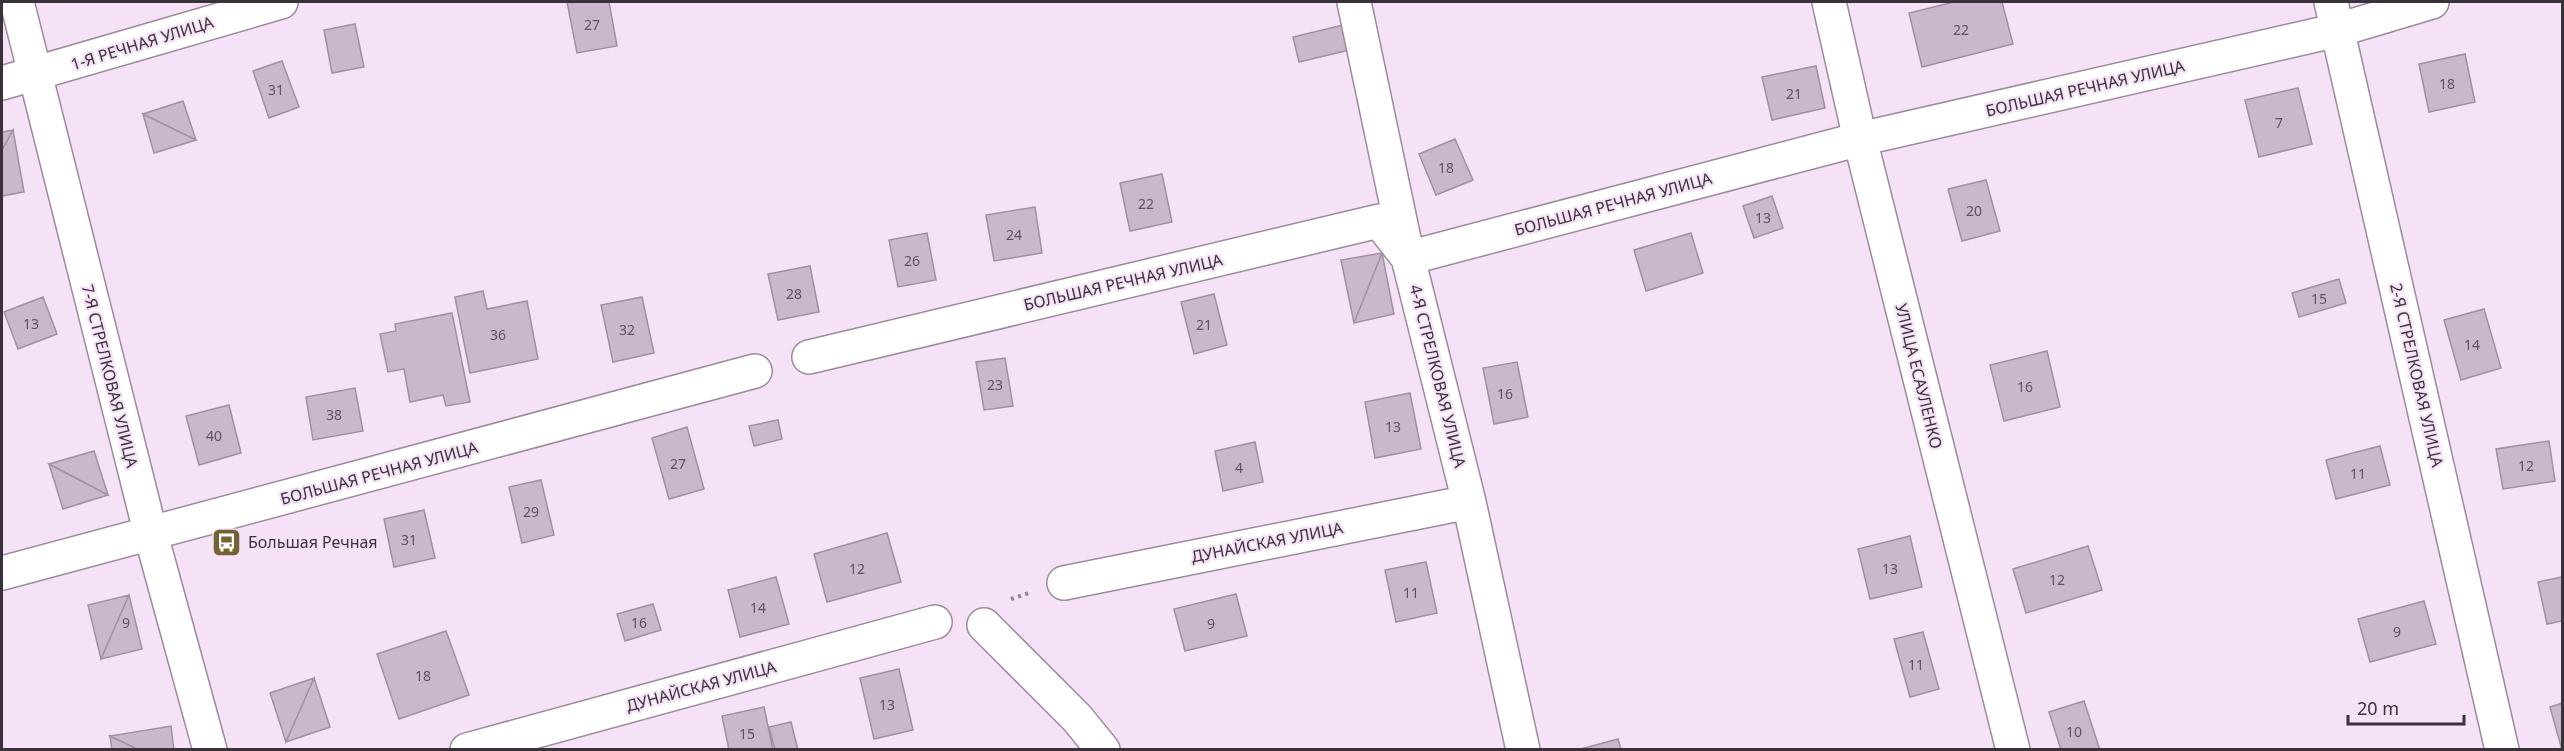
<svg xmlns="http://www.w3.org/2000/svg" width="2564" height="751" font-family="'Noto Sans',sans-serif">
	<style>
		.building { fill: #cbb7cb; stroke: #a28fa2; stroke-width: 1.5 }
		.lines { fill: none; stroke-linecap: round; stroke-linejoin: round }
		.minor-casing { stroke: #9d8a9d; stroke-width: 36 }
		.path { stroke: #918492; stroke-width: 4; stroke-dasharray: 3 4.5; stroke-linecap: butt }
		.minor { stroke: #fff; stroke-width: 33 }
		.labels { text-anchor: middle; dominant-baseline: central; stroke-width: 4.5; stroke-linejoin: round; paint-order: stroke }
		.number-label { font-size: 14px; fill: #5e535e }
		.street-label { font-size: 16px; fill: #39323a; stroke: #f6e2f7 }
		.poi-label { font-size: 16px; fill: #39323a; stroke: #f6e2f7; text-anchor: start }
	</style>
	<rect width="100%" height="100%" fill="#f6e2f7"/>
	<!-- building -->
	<path class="building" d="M567,2H609L617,46L577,53Z
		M1954,2H2002L2013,44L1922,67L1909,13Z
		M1356,22L1362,47L1299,62L1293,37Z
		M355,24L364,67L332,73L324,30Z
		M2465,54L2475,102L2429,112L2419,64Z
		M282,61L299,107L269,118L253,71Z
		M1816,66L1825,108L1772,120L1762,77Z
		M2298,88L2312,144L2259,157L2245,100Z
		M183,101L196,140L143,114Z
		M143,114L196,140L154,153Z
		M13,130L2,150V132Z
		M13,130L24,192L2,196V150Z
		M1455,139L1473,180L1436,195L1419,154Z
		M1162,174L1172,222L1130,231L1120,183Z
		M1986,180L2000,231L1962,241L1948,189Z
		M1772,196L1783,228L1754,238L1743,206Z
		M1035,207L1042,253L994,261L986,215Z
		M927,233L936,280L898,287L889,240Z
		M1691,233L1703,273L1646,291L1634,250Z
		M1382,253L1354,323L1341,260Z
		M1382,253L1394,314L1354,323Z
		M810,266L819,312L778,320L768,274Z
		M2339,279L2346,303L2299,317L2292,293Z
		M483,291L487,309L527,301L538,359L470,373L455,297Z
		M1214,294L1227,345L1194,354L1181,302Z
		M43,297L57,334L18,349L4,312Z
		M642,297L654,353L613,362L601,305Z
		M2484,309L2501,368L2461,380L2444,320Z
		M452,313L470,402L446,406L443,395L410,402L404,369L388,372L380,334L396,331L395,324Z
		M2047,351L2060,407L2004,421L1990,365Z
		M1005,358L1013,406L984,410L976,362Z
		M1517,362L1528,417L1494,424L1483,368Z
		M355,388L363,431L313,440L306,397Z
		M1410,393L1421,449L1375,458L1365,402Z
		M229,405L241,453L199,465L186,416Z
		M778,420L782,439L754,446L749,426Z
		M687,427L704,489L669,499L652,438Z
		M2549,441L2555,481L2503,489L2496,449Z
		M1255,442L1263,482L1223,491L1215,451Z
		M2380,446L2390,485L2336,499L2326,460Z
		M94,451L108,495L49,464Z
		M49,464L108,495L63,509Z
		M541,480L554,535L522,543L509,487Z
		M424,510L435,558L394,567L384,519Z
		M887,533L901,582L827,602L814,554Z
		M1910,536L1922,587L1870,599L1858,549Z
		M2088,546L2102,590L2026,613L2013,569Z
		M1426,562L1437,613L1396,622L1385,570Z
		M776,577L789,624L740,637L728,590Z
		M2562,577V621L2547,624L2538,582Z
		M1236,594L1247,636L1185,651L1174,609Z
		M129,595L101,659L88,605Z
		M129,595L142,649L101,659Z
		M2424,601L2436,644L2370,662L2358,619Z
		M653,604L661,630L625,641L617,614Z
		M446,631L469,695L399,719L377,654Z
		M1923,632L1939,689L1910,697L1894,639Z
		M899,669L913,730L874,739L860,678Z
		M314,678L330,727L286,742Z
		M314,678L286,742L270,693Z
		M2084,701L2100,750H2061L2049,712Z
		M2562,703V750L2550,707Z
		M764,707L773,750H729L722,716Z
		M791,722L798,750H775L769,727Z
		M171,726L174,750H139L110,736Z
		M110,736L139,750H112Z
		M1618,739L1621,750H1577Z"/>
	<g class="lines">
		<defs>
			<path id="minor" d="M17,2L151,535L210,750
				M1354,2L1408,258L1469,502L1523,750
				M1829,2L1860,139L2013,750
				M2331,2L2502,750
				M2,83L281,2
				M809,357L1379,221L1408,258L1860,139L2338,30L2432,2
				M2,573L755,371
				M1064,583L1469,502
				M984,625L1077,718L1103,750
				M467,750L935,622"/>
		</defs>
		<!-- minor casing -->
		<use href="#minor" class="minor-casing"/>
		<!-- path -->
		<path class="path" d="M1011,599L1029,593"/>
		<!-- minor -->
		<use href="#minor" class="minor"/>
	</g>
	<!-- icons -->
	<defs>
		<symbol id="bus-square" viewBox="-11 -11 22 22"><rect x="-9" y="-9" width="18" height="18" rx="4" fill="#736331" stroke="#f6e2f7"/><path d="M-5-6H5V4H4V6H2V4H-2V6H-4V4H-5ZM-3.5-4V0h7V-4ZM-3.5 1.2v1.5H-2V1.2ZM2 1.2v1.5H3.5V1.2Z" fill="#fff"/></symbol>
	</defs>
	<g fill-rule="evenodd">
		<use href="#bus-square" x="210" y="526" width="33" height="33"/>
	</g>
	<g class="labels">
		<!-- number labels -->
		<g class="number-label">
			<text x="592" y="24">27</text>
			<text x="1961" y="29">22</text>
			<text x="2447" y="83">18</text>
			<text x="276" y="89">31</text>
			<text x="1794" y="93">21</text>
			<text x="2279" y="122">7</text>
			<text x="1446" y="167">18</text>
			<text x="1146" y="203">22</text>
			<text x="1974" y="210">20</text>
			<text x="1763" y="217">13</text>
			<text x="1014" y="234">24</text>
			<text x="912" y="260">26</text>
			<text x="794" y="293">28</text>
			<text x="2319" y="298">15</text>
			<text x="31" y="323">13</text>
			<text x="1204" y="324">21</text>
			<text x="627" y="329">32</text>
			<text x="498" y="334">36</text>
			<text x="2472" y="344">14</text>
			<text x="995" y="384">23</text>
			<text x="2025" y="386">16</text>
			<text x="1505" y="393">16</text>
			<text x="334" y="414">38</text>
			<text x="1393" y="426">13</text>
			<text x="214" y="435">40</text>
			<text x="678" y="463">27</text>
			<text x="2526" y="465">12</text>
			<text x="1239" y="467">4</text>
			<text x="2358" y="473">11</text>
			<text x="531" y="511">29</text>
			<text x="409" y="539">31</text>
			<text x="857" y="568">12</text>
			<text x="1890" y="568">13</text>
			<text x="2057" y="579">12</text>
			<text x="1411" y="592">11</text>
			<text x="758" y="607">14</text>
			<text x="126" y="622">9</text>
			<text x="639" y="622">16</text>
			<text x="1211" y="623">9</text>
			<text x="2397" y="631">9</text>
			<text x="1916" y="664">11</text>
			<text x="423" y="675">18</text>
			<text x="887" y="704">13</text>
			<text x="2074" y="731">10</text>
			<text x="747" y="733">15</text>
		</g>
		<!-- street labels -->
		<g class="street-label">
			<text transform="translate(142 43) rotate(-17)">1-Я РЕЧНАЯ УЛИЦА</text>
			<text transform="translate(2085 88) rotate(-13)">БОЛЬШАЯ РЕЧНАЯ УЛИЦА</text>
			<text transform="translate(1613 204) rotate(-15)">БОЛЬШАЯ РЕЧНАЯ УЛИЦА</text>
			<text transform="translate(1123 282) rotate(-13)">БОЛЬШАЯ РЕЧНАЯ УЛИЦА</text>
			<text transform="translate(2417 375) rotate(77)">2-Я СТРЕЛКОВАЯ УЛИЦА</text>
			<text transform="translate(110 376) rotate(76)">7-Я СТРЕЛКОВАЯ УЛИЦА</text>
			<text transform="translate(1438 376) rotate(76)">4-Я СТРЕЛКОВАЯ УЛИЦА</text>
			<text transform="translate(1919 376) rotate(76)">УЛИЦА ЕСАУЛЕНКО</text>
			<text transform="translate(379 473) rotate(-15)">БОЛЬШАЯ РЕЧНАЯ УЛИЦА</text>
			<text transform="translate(1267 542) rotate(-11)">ДУНАЙСКАЯ УЛИЦА</text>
			<text transform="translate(701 686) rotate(-15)">ДУНАЙСКАЯ УЛИЦА</text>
		</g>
		<!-- poi labels -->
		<g class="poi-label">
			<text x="248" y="542">Большая Речная</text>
		</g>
	</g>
	<!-- border -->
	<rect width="2564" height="751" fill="none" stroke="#39323a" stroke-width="6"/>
	<!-- scale -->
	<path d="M2348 715v9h116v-9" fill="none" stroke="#39323a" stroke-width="3"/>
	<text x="2357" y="715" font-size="18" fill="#39323a" stroke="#f6e2f7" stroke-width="4.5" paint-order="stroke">20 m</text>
</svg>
